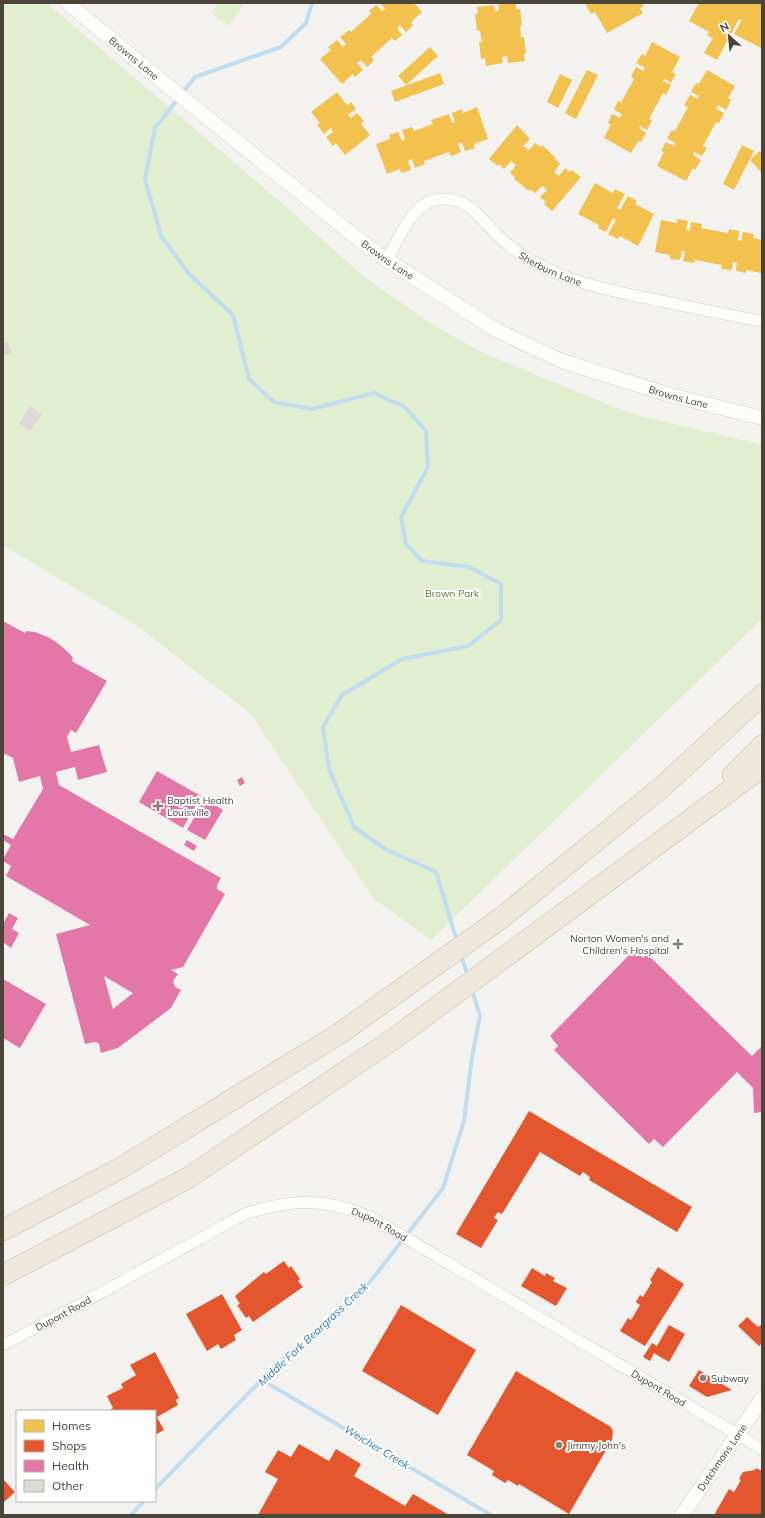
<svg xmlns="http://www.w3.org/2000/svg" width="765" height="1518" font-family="Mulish,sans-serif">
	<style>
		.green { fill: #e1eecf }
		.homes { fill: #f2c14e }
		.shops { fill: #e4572e }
		.health { fill: #e377a8; fill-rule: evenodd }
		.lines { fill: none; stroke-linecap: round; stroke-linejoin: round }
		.stream { stroke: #c0ddf1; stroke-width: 4 }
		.building { fill: #dedbd6 }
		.minor-casing { stroke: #d2d0cb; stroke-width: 12 }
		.tertiary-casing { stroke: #d2d0cb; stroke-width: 15 }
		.motorway-casing { stroke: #ccbfa9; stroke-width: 22 }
		.minor { stroke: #fdfdfc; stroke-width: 11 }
		.tertiary { stroke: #fdfdfc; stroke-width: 14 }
		.motorway { stroke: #ede8db; stroke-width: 21 }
		.poi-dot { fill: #868178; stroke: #fff; stroke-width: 1.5 }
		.labels { text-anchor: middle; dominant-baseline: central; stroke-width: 4; stroke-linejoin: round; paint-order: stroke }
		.street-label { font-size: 10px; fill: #4b4439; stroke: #fff }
		.park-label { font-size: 10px; fill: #4a7f2a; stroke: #fff }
		.poi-label { font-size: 10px; fill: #4b4439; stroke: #fff; text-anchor: start }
		.water-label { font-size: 11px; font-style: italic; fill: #2e7ab2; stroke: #fff }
	</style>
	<rect width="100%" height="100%" fill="#f4f2ee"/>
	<!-- green -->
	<path class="green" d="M3,3H47L285,206L363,276L430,323L483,353L629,413L762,445V619L431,940L373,898L251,714L136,625L3,545Z
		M218,3H245L229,26L211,13Z"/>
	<!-- homes -->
	<path class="homes" d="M380,3H414L422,12L411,22L413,25L406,32L400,25L397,28L402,35L395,41L392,38L371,57L374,60L367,67L361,60L357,63L363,70L355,77L353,74L342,84L320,59L331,50L328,47L337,40L343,47L346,44L340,37L349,30L351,32L371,14L369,11L376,5L382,11L385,9Z
		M516,3V9H520L522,25L520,26L521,37H524L526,53L524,54L525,61L508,63L507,56L502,57L503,63L486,66L485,58L481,59L479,42H482L480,30L477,31L475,14H478L477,7L494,5L495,11H499L498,4Z
		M585,3H642L644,6L640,8L643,13L607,33L595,12L591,14Z
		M699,3H762L761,48L734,34L742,20L739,19L717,60L704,53L713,38L707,35L709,32L689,21Z
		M652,42L680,57L672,72L676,74L671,83L664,79L663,81L671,85L666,95L663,93L649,119L652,120L647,130L640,126L639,128L646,133L641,142L638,141L631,153L604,138L611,124L608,123L612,114L620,118L622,114L614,110L618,101L621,103L634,79L631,76L636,67L643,71L645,68L636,63L642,54L645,56Z
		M430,47L438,56L406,85L398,76Z
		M587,70L598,75L576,119L565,113Z
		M707,70L735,86L728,98L731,100L726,110L718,105L716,109L724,113L719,123L716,122L703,146L707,148L702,156L694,152L693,155L701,160L695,170L693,168L686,181L657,166L664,152L661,151L666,142L674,146L675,143L667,138L672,130L675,131L688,107L684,105L690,95L698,99L699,96L691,92L696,83L699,84Z
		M440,73L444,84L395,102L391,91Z
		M560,74L572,80L558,108L547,102Z
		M337,92L347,105L351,102L356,109L348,115L351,118L357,113L364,121L361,124L370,135L345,155L336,143L333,146L326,137L333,132L331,128L324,134L317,125L320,123L311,112Z
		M477,107L488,139L474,144L475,148L465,151L462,142L458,144L461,152L451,156L449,152L424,161L425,164L415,168L412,159L408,161L411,170L401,173L400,169L387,174L376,144L390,139L389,135L398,132L402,141L405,139L402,130L412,127L414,131L433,124L431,120L449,114L452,123L455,122L452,113L462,109L463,113Z
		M517,125L530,139L523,146L529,150L535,143L540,147L542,145L556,158L555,159L560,164L554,172L559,176L565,168L570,172L572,170L581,177L552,211L544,204L546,202L540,197L547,190L542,186L535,193L530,189L529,191L514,179L515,177L510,173L516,165L511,161L504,169L499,164L498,166L489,159Z
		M742,145L754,151L734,190L723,184Z
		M760,151L762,153V173L750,160Z
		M595,183L613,193L615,189L625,194L617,208L620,210L628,196L637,201L635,204L654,214L638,246L620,236L618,239L608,234L616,220L613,218L606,232L598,228L599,225L578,214Z
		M677,219L688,221L686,230L690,231L691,222L702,224L701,228L728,233L729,229L739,231L738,240L741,241L743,232L754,234L753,238L762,240L761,273L746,270V273L736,271L737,263L733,262L732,270L721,269L722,265L695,260L694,263L683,261L685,252L682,251L680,260L670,259V255L655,252L661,220L677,223Z"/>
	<!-- shops -->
	<path class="shops" d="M529,1111L692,1207L677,1232L589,1180L590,1177L583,1172L580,1176L540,1152L502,1214L498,1212L494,1218L498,1220L481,1248L456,1234Z
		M284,1261L289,1268L291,1266L300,1279L298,1281L303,1287L253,1322L249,1316L246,1318L237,1305L240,1304L235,1296L264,1272L266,1274Z
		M658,1267L684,1284L645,1346L620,1331L628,1318L631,1320L640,1305L636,1302L640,1295L643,1297L652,1282L650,1280Z
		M532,1268L545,1276L546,1273L555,1278L553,1281L567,1288L556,1306L521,1286Z
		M222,1294L242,1330L234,1335L236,1340L221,1349L218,1344L207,1351L186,1314Z
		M401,1305L476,1350L438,1415L362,1371Z
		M747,1317L758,1327L762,1324V1343L759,1346L738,1326Z
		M669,1325L685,1334L669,1362L654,1353L650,1361L643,1357L652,1343L657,1346Z
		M155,1352L179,1398L176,1400L178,1405L157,1417L164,1430L155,1435V1411H110V1410L113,1408L107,1396L123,1388L121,1384L136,1375L130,1365Z
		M699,1370L732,1390L707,1397L689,1386Z
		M516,1371L611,1427L613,1431L612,1440L569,1514L519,1484L518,1486L508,1480L505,1483L492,1475L494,1471L467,1455Z
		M299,1444L329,1461L336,1449L361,1464L354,1476L405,1506L413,1494L449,1515H258L278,1479L265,1472L278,1450L291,1457Z
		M756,1468L762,1471V1515H714L729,1489L734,1492L741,1480L739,1479L743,1472L755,1470Z
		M3,1479L15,1492L3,1503Z"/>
	<!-- health -->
	<path class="health" d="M3,621L25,633L26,631L35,632L48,637L59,644L70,654L73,658L72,661L107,681L76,733L71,730L67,737L71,752L99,745L107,772L78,780L75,767L56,772L59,785L221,878L217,885V889L225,894L183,967L171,970L178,974L173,981L175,987L181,990L171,1008L118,1048L101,1053L99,1044L95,1042L85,1044L56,934L90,925L6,876L11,866L3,861V859L11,845L3,840V834L13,839L43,789L40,776L19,782L13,758L3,753ZM104,976L133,993L113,1009Z
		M157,771L201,796L183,828L139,802Z
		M242,777L245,783L240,786L237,780Z
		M205,799L223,810L205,840L187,830Z
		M187,840L197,846L194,851L184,845Z
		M9,913L18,918L12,929L19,933L11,948L3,942V924Z
		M634,950L643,958L647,954L752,1056L762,1046V1112L754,1113L753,1088L737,1072L663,1147L654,1139L649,1144L554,1050L558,1046L550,1036Z
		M3,979L46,1004L20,1048L3,1038Z"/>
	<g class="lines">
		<!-- stream -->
		<path class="stream" d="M312,3L306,23L281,47L195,77L155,128L145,179L161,236L189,274L233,315L249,379L274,402L312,409L374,393L405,407L426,431L428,467L401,517L406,544L422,561L469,567L501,584V620L468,646L402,659L342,695L323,727L329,769L354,827L385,849L436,872L457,941
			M461,955L468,977
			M262,1380L491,1515
			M155,1489L275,1366L366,1287L443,1188L464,1121L472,1057L480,1016L472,990
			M131,1515L144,1501"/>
	</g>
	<!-- building -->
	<path class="building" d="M8,342L12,353L3,356V343Z
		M30,406L42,414L30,431L19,424Z"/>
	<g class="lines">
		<defs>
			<g id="minor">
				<path id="s1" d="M387,260C399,238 413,199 443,199C469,198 482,220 498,236C508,245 520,255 532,261C573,284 616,292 661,301C695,308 728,315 762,321"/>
				<path id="s2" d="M3,1345L64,1313L245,1214C292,1198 327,1198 372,1218L762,1449"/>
			</g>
			<g id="tertiary">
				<path id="s3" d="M68,3L158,78L357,238L387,260L496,330L562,361L670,395L762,418"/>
				<path id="s4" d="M682,1515L762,1399"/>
			</g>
			<path id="motorway" d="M733,775L762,746
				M3,1230L121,1168L339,1034L500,919L662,787L762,695
				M3,1275L188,1178L395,1038L762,767"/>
		</defs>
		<!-- minor casing -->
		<use href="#minor" class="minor-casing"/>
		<!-- tertiary casing -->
		<use href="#tertiary" class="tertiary-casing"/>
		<!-- motorway casing -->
		<use href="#motorway" class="motorway-casing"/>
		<!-- minor -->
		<use href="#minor" class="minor"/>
		<!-- tertiary -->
		<use href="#tertiary" class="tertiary"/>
		<!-- motorway -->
		<use href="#motorway" class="motorway"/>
	</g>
	<!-- markers -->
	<g class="poi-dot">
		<path d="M156 800h4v4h4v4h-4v4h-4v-4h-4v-4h4z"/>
		<path d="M676 938h4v4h4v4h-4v4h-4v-4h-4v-4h4z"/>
		<circle cx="703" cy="1378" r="4"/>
		<circle cx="559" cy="1445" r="4"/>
	</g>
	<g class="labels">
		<!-- street labels -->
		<g class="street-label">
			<text stroke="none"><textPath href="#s3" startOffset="86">Browns Lane</textPath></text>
			<text stroke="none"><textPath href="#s3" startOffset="410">Browns Lane</textPath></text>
			<text stroke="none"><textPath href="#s1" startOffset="218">Sherburn Lane</textPath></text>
			<text stroke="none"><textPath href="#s3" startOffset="734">Browns Lane</textPath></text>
			<text stroke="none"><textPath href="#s2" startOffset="415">Dupont Road</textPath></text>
			<text stroke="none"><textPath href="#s2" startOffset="68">Dupont Road</textPath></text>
			<text stroke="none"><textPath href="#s2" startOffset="739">Dupont Road</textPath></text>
			<text stroke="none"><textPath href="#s4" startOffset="70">Dutchmans Lane</textPath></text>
		</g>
		<!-- park labels -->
		<g class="park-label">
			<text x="452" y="593">Brown Park</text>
		</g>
		<!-- poi labels -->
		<g class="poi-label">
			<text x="167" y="800">Baptist Health<tspan x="167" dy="12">Louisville</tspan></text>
			<text x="669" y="938" text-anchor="end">Norton Women's and<tspan x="669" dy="12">Children's Hospital</tspan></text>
			<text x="711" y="1378">Subway</text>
			<text x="567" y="1445">Jimmy John's</text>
		</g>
		<!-- water labels -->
		<g class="water-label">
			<text transform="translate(313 1334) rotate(-43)">Middle Fork Beargrass Creek</text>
			<text transform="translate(377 1447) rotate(31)">Weicher Creek</text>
		</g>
	</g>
	<!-- border -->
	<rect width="765" height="1518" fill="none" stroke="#4b4439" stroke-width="8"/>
	<!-- legend -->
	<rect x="16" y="1410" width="140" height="92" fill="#ffffff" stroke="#b7b4b0"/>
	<rect x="24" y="1420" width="20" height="12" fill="#f2c14e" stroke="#b7b4b0"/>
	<text x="52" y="1430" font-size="12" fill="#4b4439">Homes</text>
	<rect x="24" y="1440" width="20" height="12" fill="#e4572e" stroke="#b7b4b0"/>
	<text x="52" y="1450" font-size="12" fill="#4b4439">Shops</text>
	<rect x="24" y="1460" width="20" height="12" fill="#e377a8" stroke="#b7b4b0"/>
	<text x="52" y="1470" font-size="12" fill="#4b4439">Health</text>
	<rect x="24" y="1480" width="20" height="12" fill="#dedbd6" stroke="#b7b4b0"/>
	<text x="52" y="1490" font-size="12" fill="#4b4439">Other</text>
	<!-- north arrow -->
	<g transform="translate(729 36) rotate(333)" stroke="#ffffff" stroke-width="3" paint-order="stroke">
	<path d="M0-3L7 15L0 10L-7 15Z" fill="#4b4439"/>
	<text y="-6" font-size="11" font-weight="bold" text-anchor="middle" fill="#4b4439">N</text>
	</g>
</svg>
